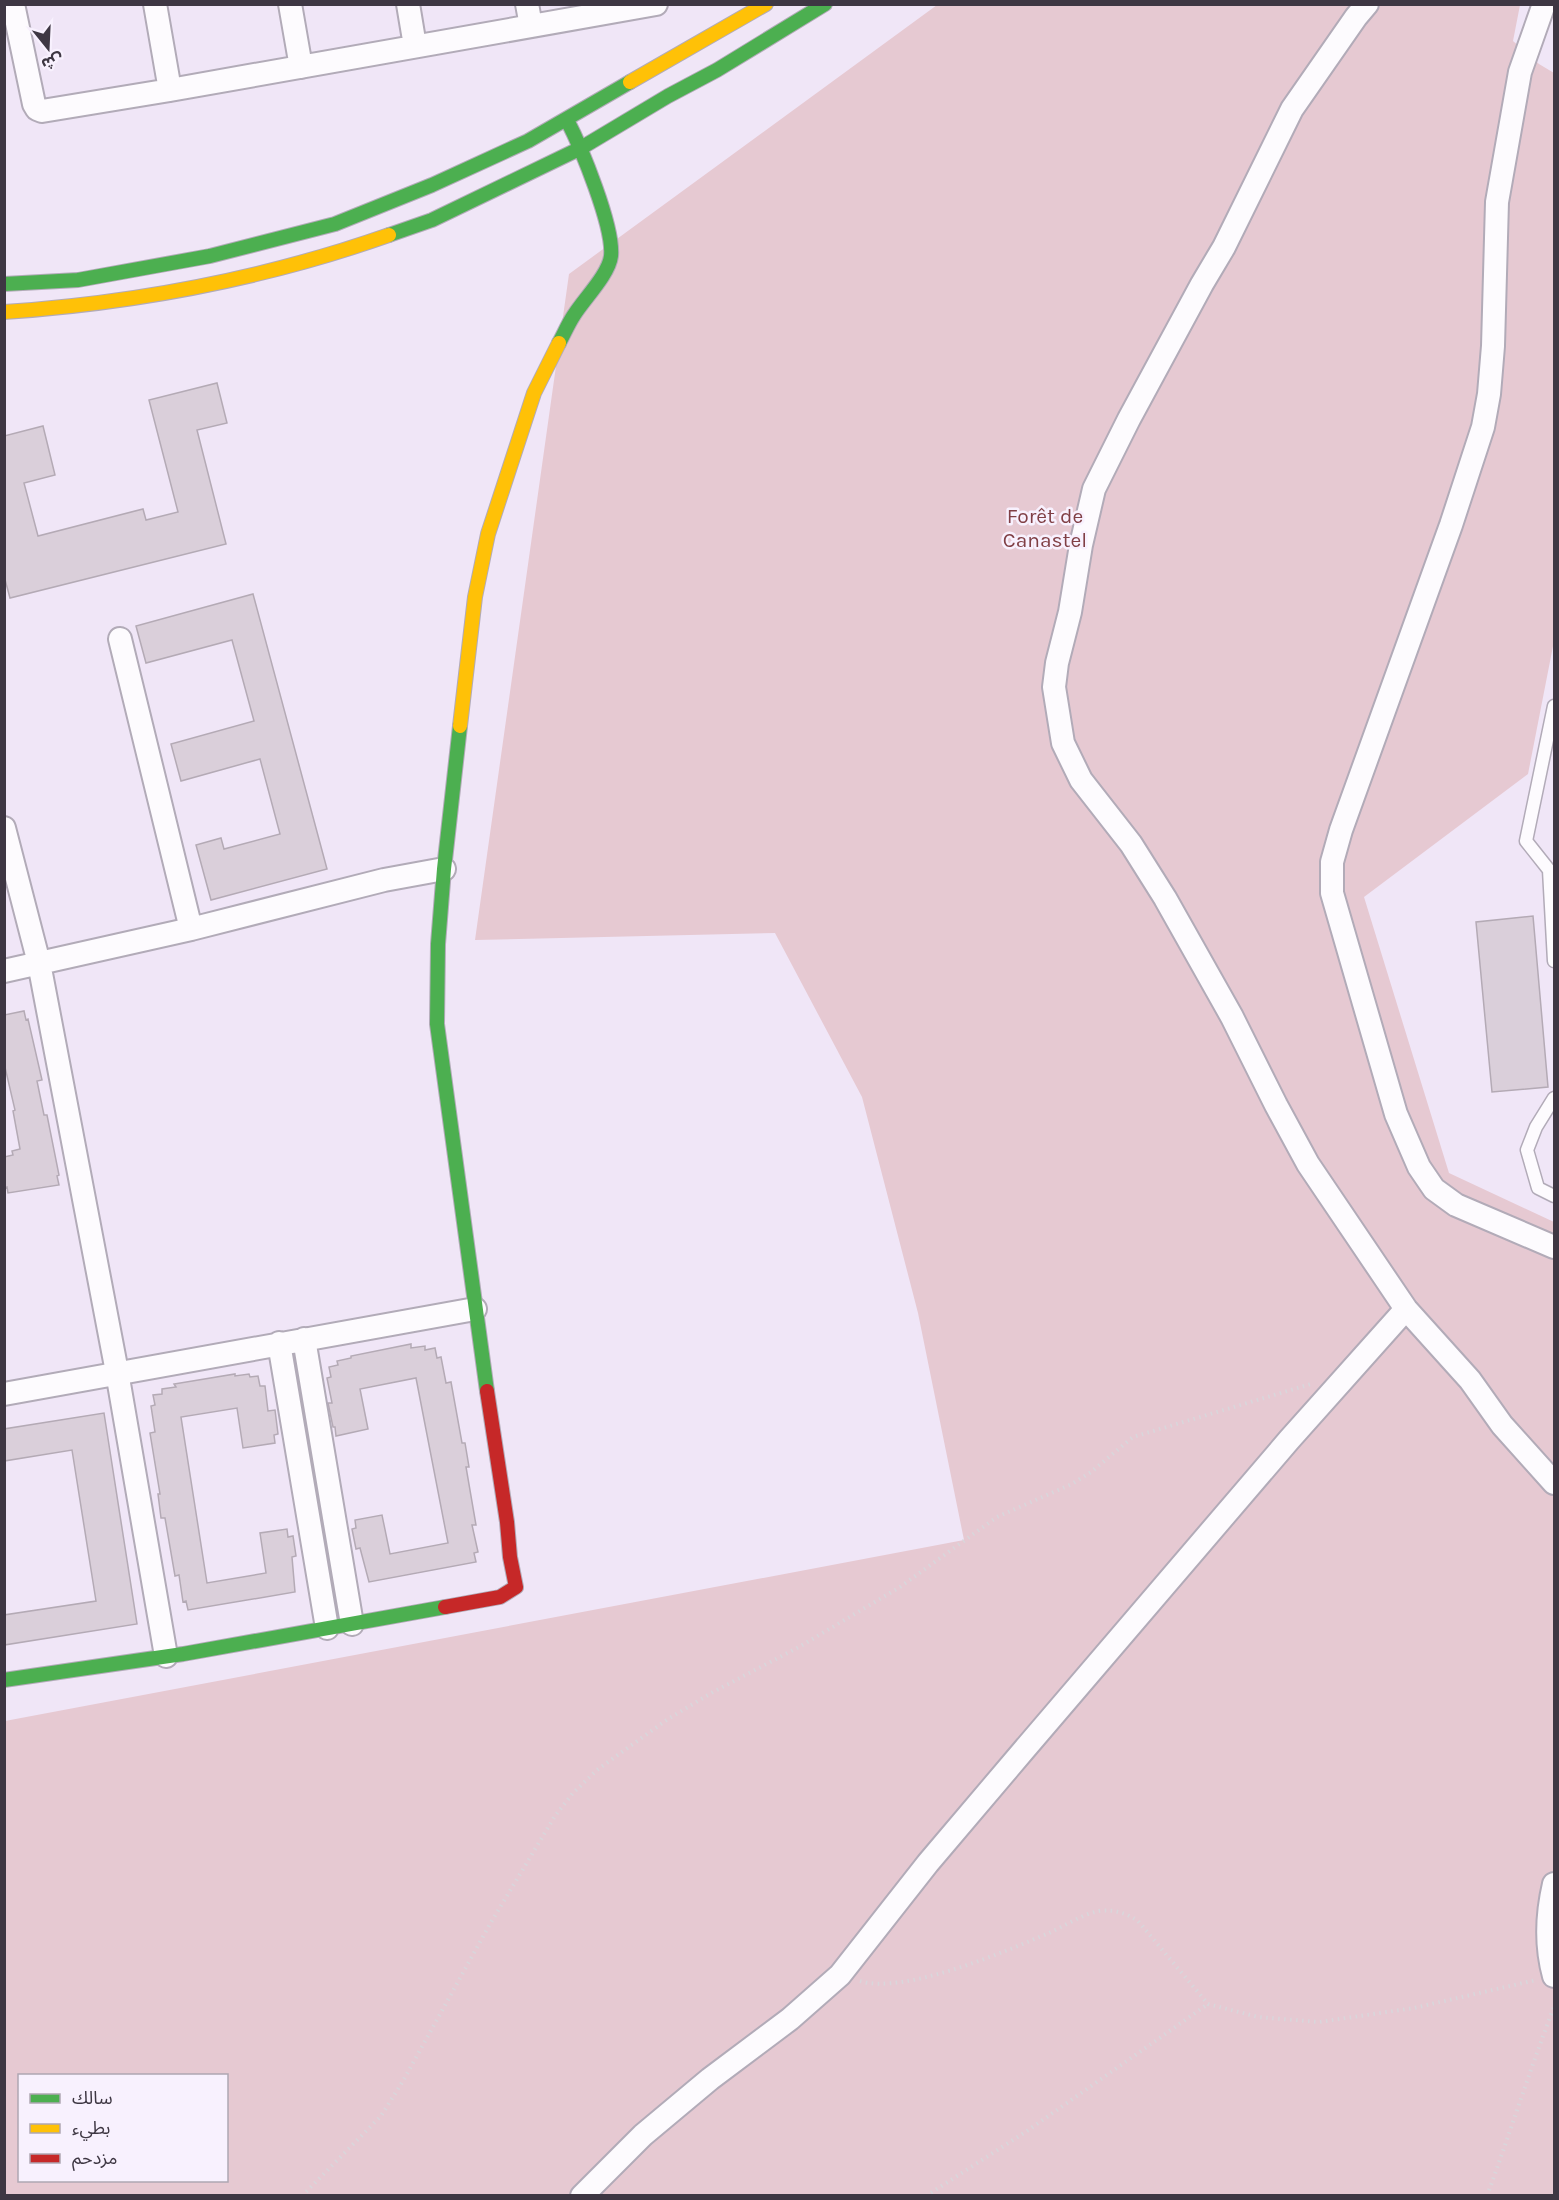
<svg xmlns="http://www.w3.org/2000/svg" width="1559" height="2200" font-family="Karla,'Noto Sans Arabic',sans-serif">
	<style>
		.green { fill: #e6c9d2; fill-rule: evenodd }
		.building { fill: #dacfda; stroke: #b4aab5; stroke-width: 1.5 }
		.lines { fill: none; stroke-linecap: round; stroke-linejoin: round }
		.lane-casing { stroke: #b2abb8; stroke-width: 15 }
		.street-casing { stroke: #b2abb8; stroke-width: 26 }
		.fast-casing { stroke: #b2abb8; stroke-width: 16 }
		.slow-casing { stroke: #b2abb8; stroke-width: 16 }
		.jam-casing { stroke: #b2abb8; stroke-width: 16 }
		.path { stroke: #d9d6db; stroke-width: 4; stroke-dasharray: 1.5 4.5; stroke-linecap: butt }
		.lane { stroke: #fdfbfe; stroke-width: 12 }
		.street { stroke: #fdfbfe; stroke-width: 22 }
		.fast { stroke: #4caf50; stroke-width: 14 }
		.slow { stroke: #ffc107; stroke-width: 14 }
		.jam { stroke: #c62828; stroke-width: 14 }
		.labels { text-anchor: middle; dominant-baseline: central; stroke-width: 5; stroke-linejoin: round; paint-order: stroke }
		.park-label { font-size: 21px; fill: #803f45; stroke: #f8f1fe }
	</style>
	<rect width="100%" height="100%" fill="#f0e6f7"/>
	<!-- green -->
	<path class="green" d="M937,5H1520L1513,41L1539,64L1554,73V641L1528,774L1364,897L1449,1173L1554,1222V2195L5,2196V1721L964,1540L918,1313L862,1097L775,933L475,940L569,274ZM20,2076H226V2180H20Z"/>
	<!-- building -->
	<path class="building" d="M217,383L227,423L197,430L226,544L10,598L4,576V436L43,426L55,475L24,483L38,536L143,509L146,520L178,512L149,400Z
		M253,594L327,869L211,900L196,845L221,838L224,849L280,834L260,759L181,781L171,744L254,721L232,640L146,663L136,626Z
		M1533,916L1548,1087L1492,1092L1476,922Z
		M24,1011L26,1020L28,1019L42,1080L37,1081L44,1115H47L59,1175L57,1176L59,1185L8,1193L7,1187L4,1188V1157L13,1155L12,1151L20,1149L13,1111L15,1110L4,1063V1015Z
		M411,1344V1348L425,1346V1350L435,1348L437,1358L441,1357L446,1383L451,1382L462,1443H465L469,1467H466L476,1525H472L478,1552L474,1553L476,1562L369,1582L360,1548L356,1549L352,1529L356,1528L355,1520L382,1515L390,1554L448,1543L416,1378L360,1389L368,1429L336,1436L335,1427H333L328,1403H332L327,1378L331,1377L329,1367L338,1365L337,1361L351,1358V1356Z
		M235,1374V1376L249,1374L250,1377L258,1376L260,1386H265L268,1411L275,1410L278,1434L274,1435L275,1443L243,1448L237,1408L181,1417L207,1583L266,1573L260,1533L287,1529L288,1537L293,1536L296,1556L292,1557L295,1592L188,1610L186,1601L183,1602L179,1575L175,1576L165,1518H161L158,1494H160L150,1433L155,1432L151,1406L155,1405L153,1395L162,1394V1389L176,1387L174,1384Z
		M104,1413L137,1624L4,1645V1615L96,1601L72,1450L4,1461V1429Z"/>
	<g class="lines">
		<defs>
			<path id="lane" d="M1554,706L1526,841L1549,870L1554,961
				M1554,1098L1536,1127L1527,1150L1538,1188L1554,1196"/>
			<path id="street" d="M13,4L34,104L37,109L42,111L170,90L656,4
				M155,4L170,90
				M290,4L301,67
				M408,4L415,46
				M527,4L531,26
				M1367,4L1356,17L1292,109L1224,247L1202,284L1129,419L1094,489L1081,545L1070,612L1057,663L1054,687L1063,743L1081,780L1131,844L1165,898L1232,1017L1276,1105L1308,1164L1406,1309L1470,1380L1502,1425L1554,1483
				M1544,4L1520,72L1497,202L1493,346L1489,394L1483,427L1451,525L1341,830L1332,862V893L1396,1114L1419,1167L1434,1189L1456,1205L1554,1247
				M120,639L191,929
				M4,828L39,963L117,1372L166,1656
				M4,971L191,929L384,880L444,869
				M304,1339L352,1624
				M279,1343L327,1628
				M4,1394L475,1309
				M1554,1884C1547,1914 1546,1947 1554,1976
				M582,2196L643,2135L710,2079L790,2019L840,1975L928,1863L1023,1751L1289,1440L1406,1309"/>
			<path id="fast" d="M389,235L432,220L581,148L668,96L717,70L825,4
				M4,284L78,280L210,256L335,224L432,185L528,141L630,82
				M559,343C564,334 568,324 574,315C584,299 609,274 611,256C614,227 581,147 567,120
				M460,726L444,869L438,944L437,1024L487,1391
				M4,1680L183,1654L445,1607"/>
			<path id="slow" d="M630,82L766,4
				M4,312C136,303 264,279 389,235
				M460,726L475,597L488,534L534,393L559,343"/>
			<path id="jam" d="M445,1607L500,1597L516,1587L510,1557L507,1522L487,1391"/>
		</defs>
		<!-- lane casing -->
		<use href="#lane" class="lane-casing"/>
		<!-- street casing -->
		<use href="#street" class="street-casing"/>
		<!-- fast casing -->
		<use href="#fast" class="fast-casing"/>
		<!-- slow casing -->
		<use href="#slow" class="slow-casing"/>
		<!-- jam casing -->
		<use href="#jam" class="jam-casing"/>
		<!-- path -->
		<path class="path" d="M860,1981C904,1995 1006,1951 1049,1933C1064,1926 1083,1914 1099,1911C1114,1909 1126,1913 1138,1921L1208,2004L1258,2017L1319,2022L1414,2008L1536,1980
			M302,2196L381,2116L403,2081L490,1924L555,1816L573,1793L597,1770L668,1719L713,1692L799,1647L900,1587L997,1517L1072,1484L1091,1472L1133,1437L1311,1384
			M926,2196L1027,2131L1208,2004
			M1487,2196C1510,2133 1530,2069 1554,2007"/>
		<!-- lane -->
		<use href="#lane" class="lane"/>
		<!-- street -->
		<use href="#street" class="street"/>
		<!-- fast -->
		<use href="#fast" class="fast"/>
		<!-- slow -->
		<use href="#slow" class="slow"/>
		<!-- jam -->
		<use href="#jam" class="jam"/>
	</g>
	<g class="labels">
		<!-- park labels -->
		<g class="park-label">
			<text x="1045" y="516">Forêt de<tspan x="1045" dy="24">Canastel</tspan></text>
		</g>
	</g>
	<!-- border -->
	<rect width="1559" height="2200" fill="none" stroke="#3e3743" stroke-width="12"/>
	<!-- legend -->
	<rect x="18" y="2074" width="210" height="108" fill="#f8f1fe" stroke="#aea7b3" stroke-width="1.5"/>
	<rect x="30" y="2094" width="30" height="9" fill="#4caf50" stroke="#aea7b3" stroke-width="1.5"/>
	<text x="72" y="2104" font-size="18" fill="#3e3743">سالك</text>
	<rect x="30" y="2124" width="30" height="9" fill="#ffc107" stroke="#aea7b3" stroke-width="1.5"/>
	<text x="72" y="2134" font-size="18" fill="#3e3743">بطيء</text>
	<rect x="30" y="2154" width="30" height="9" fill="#c62828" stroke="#aea7b3" stroke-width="1.5"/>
	<text x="72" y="2164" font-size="18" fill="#3e3743">مزدحم</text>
	<!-- north arrow -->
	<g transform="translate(48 48) rotate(162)" stroke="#f8f1fe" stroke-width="4.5" paint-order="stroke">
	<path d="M0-4.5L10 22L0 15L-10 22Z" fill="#3e3743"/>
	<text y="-9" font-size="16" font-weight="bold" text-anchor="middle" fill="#3e3743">ش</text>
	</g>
</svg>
